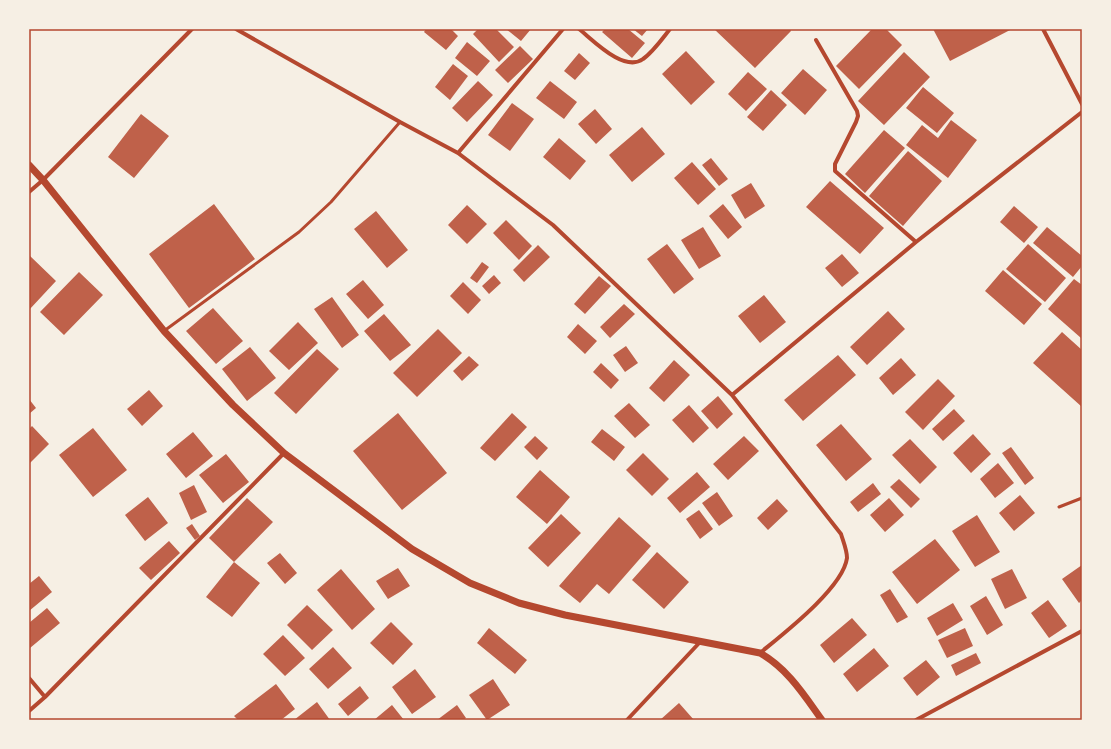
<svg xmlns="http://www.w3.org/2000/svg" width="1111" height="749" font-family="'Golos Text',sans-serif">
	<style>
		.building { fill: #bf614a }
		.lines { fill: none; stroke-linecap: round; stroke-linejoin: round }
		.service { stroke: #b5482f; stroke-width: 3 }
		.minor { stroke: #b5482f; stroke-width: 4 }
		.tertiary { stroke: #b5482f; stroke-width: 7 }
		.neatline { fill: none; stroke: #b5482f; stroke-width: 1.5 }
	</style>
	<rect width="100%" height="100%" fill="#f6efe4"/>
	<!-- building -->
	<path class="building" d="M426,29H451L458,36L446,50L424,32Z
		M478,29H496L514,47L499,62L473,34Z
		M506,29H531L521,41Z
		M605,29H628L645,43L632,58L602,32Z
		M633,29H648L642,36Z
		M714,29H790L791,31L755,68Z
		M872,29H886L902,45L859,89L836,66Z
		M933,29H1012L950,61Z
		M467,42L490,61L477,76L455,58Z
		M520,46L533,59L508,83L495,70Z
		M686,51L715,82L691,105L662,74Z
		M904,52L930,77L884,125L858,101Z
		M579,53L590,63L575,80L564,71Z
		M453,64L468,76L450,100L435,87Z
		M803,69L827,90L805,115L781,93Z
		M748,72L767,89L746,111L728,94Z
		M478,81L493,95L467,122L452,108Z
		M550,81L577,102L564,119L536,98Z
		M923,87L954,113L937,133L906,108Z
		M771,90L787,105L763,131L747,117Z
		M512,103L534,119L510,151L488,135Z
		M595,109L612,129L596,144L578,124Z
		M141,114L169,136L134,178L108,157Z
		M951,120L977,140L948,178L906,145L922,125L938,138Z
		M642,127L665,154L632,182L609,155Z
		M884,130L905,148L865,193L845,174Z
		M559,138L586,161L570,180L543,157Z
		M908,151L942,181L903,226L869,196Z
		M711,158L728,179L719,186L702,165Z
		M692,162L716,189L698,205L674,178Z
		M830,181L884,228L860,254L806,207Z
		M751,183L765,206L745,219L731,195Z
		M214,204L255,259L189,308L149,254Z
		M723,204L742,227L728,239L709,216Z
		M467,205L487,224L467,244L448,225Z
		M1014,206L1038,227L1024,243L1000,222Z
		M376,211L408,250L387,268L354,229Z
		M506,220L532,246L519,260L493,233Z
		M703,227L721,256L699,269L681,240Z
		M1047,227L1082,256V266L1073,277L1033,243Z
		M667,244L694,279L674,294L647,259Z
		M1028,244L1066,278L1045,302L1006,269Z
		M538,245L550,257L524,282L513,270Z
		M842,254L859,273L842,287L825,268Z
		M29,255L56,281L29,310Z
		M482,262L489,267L477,283L470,278Z
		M1003,270L1042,304L1024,325L985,291Z
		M79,272L103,295L64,335L40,312Z
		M494,275L501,283L489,294L482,286Z
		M599,276L611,286L585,314L574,304Z
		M1074,279L1082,285L1081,338L1048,309Z
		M363,280L384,305L368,319L346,294Z
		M463,282L481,300L468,314L450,296Z
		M764,295L786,322L760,343L738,316Z
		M332,297L359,335L342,348L314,309Z
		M624,304L635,314L610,338L600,327Z
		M213,308L243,341L216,364L186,331Z
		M888,311L905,329L867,365L850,347Z
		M384,314L411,345L390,361L364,331Z
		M298,322L318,343L289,370L269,351Z
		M578,324L597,341L585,354L567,337Z
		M438,329L462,353L417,397L393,373Z
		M1062,332L1082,350V407L1033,363Z
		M626,346L638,363L625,372L613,355Z
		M250,347L276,378L247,401L222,369Z
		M317,349L339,369L296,414L274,393Z
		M838,355L856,375L803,421L784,400Z
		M469,356L479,365L462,381L453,371Z
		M901,358L916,375L893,395L879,378Z
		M674,360L690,375L664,402L649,388Z
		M601,363L619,380L611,389L593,372Z
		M938,379L955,396L923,430L905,412Z
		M149,390L163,406L142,426L127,409Z
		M718,396L733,414L717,429L701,411Z
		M29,399L36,408L29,414Z
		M629,403L650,425L635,438L614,416Z
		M689,405L709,428L693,443L672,420Z
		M954,409L965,421L943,441L932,429Z
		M398,413L447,473L402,510L353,451Z
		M512,413L527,427L495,461L480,448Z
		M841,424L872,459L846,481L816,445Z
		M32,426L49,444L29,464V429Z
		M93,428L127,470L93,497L59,455Z
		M602,429L625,447L614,461L591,442Z
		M193,432L213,456L186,478L166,454Z
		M973,434L991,454L971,473L953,453Z
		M535,436L548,448L537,460L524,447Z
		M744,436L759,451L728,480L713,464Z
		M910,439L937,467L920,484L892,455Z
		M1011,447L1034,478L1025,485L1002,453Z
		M643,453L669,479L652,496L626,470Z
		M226,454L249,482L223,503L199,475Z
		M998,463L1014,483L995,498L980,479Z
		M540,470L570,497L547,524L516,497Z
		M697,472L710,487L680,513L667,498Z
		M899,479L920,499L911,508L890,487Z
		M873,483L881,494L858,512L850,502Z
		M194,485L207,512L191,520L179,493Z
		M717,492L733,516L719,526L702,503Z
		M1020,495L1035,513L1014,531L999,513Z
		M148,497L168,523L145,541L125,515Z
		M247,498L273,522L234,562L209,538Z
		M889,498L904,515L885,532L870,515Z
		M777,499L788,511L768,530L757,518Z
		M699,510L713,529L700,539L686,519Z
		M561,514L581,533L548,567L528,548Z
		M977,515L1000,552L975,567L952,531Z
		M619,517L651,546L609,594L597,584L580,603L559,586Z
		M192,524L200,536L195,540L186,528Z
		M935,539L960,570L917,604L892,572Z
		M169,541L180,553L151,580L139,568Z
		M657,552L689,582L664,609L632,580Z
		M280,553L297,573L285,584L267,563Z
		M234,562L260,583L232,617L206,597Z
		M1082,565V600L1079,603L1062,579Z
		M398,568L410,586L388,599L376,581Z
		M341,569L375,609L352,630L317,590Z
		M1012,569L1027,598L1005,609L991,579Z
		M39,576L52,592L29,611V584Z
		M890,589L908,617L897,623L880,595Z
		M986,596L1003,625L987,635L970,606Z
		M1048,600L1067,626L1049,638L1031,613Z
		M953,603L963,620L937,636L927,618Z
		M307,605L333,630L312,650L287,625Z
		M47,608L60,623L30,648L29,646V623Z
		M852,618L867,635L834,663L820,645Z
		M391,622L413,644L393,665L370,643Z
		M489,628L527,660L515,674L477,643Z
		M965,628L973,646L947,658L938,640Z
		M283,635L305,658L285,676L263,654Z
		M333,647L352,668L328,689L309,669Z
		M874,648L889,666L857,692L843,674Z
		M976,653L981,663L956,676L951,665Z
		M926,660L940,677L917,696L903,678Z
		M415,669L436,697L412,714L392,687Z
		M493,679L510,705L487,720L469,695Z
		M276,684L295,709L281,720H238L234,716Z
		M360,686L369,698L348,716L338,704Z
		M317,702L330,720H294Z
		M679,703L694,720H660Z
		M392,705L404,720H374Z
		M457,705L466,718L463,720H437Z"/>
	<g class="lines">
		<!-- service -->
		<path class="service" d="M164,331L299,232L331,202L400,122
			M1059,507L1082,498"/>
		<!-- minor -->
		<path class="minor" d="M236,29L400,122L458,153L553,225L732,395L841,534C843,541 847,550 847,558C843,588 783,634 760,653
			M579,29C593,40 624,73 643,59C653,52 662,39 670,29
			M1043,29L1082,104
			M816,40L857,111L858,116L856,122L835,164V171L916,242
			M458,153L563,29
			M29,192L43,180L192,29
			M732,395L916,242L1082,112
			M29,678L45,697
			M29,711L45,697L284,453
			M627,720L701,641
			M916,720L1082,631"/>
		<!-- tertiary -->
		<path class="tertiary" d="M29,165L43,180L164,331L233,405L284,453L412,549L470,583L519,603L565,615L760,653C788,669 804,695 822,720"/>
	</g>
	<!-- border -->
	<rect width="1111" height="749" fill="none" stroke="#f6efe4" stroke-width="60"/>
	<rect x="30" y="30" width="1051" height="689" class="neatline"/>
</svg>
